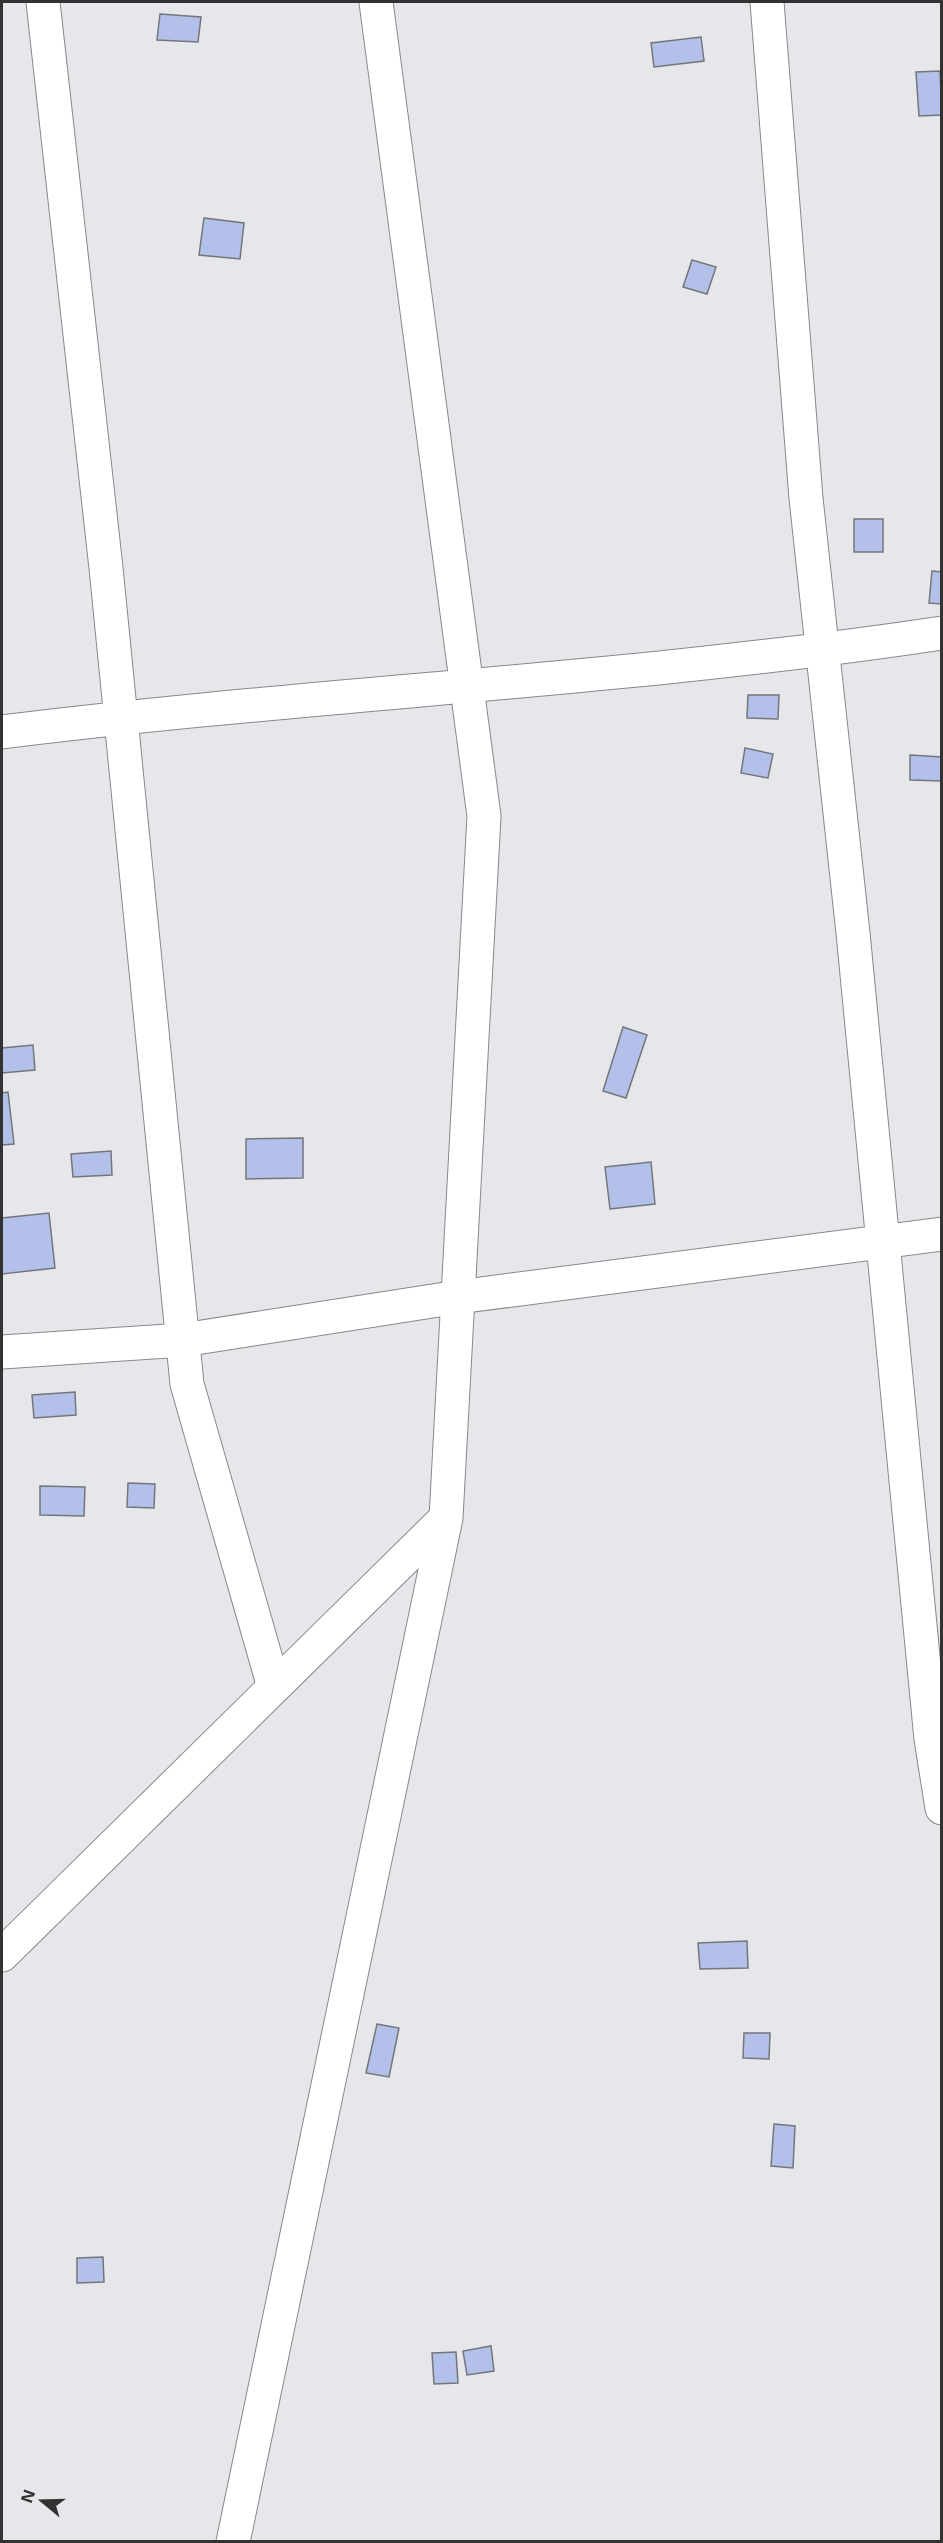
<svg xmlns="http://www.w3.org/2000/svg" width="943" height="2543" font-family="'Noto Sans',sans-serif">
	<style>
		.building { fill: #b2c0ea; stroke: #75767a; stroke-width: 1.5 }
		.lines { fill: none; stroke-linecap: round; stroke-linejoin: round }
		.minor-casing { stroke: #87888b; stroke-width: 35 }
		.minor { stroke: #fff; stroke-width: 33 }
	</style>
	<rect width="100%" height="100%" fill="#e5e7ea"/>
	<!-- building -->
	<path class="building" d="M160,14L201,17L198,42L157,40Z
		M701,37L704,61L654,67L651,43Z
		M940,71L942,115L919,116L916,72Z
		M204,218L244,223L240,259L199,255Z
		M692,260L716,267L707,294L683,287Z
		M854,519H883V552H854Z
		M932,571L942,572V604L929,603Z
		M748,695H779L778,719L747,718Z
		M745,748L773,754L768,778L741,773Z
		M910,755L942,757V781L910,780Z
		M623,1027L647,1035L626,1098L603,1091Z
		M33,1045L35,1070L2,1073V1048Z
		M8,1092L14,1144L2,1145V1093Z
		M303,1138V1178L246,1179V1139Z
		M111,1151L112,1175L73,1177L71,1154Z
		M651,1162L655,1204L610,1209L605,1167Z
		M49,1213L55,1268L2,1274V1218Z
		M75,1392L76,1415L34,1418L32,1395Z
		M128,1483L155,1484L154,1508L127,1507Z
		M40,1486L85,1487L84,1516L40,1515Z
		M747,1941L748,1968L700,1969L698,1943Z
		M377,2024L399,2028L389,2077L366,2073Z
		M744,2033H770L769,2059L743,2058Z
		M774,2124L795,2126L793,2168L771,2166Z
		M103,2257L104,2282L77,2283V2258Z
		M491,2346L494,2371L467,2375L463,2351Z
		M456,2352L458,2383L434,2384L432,2353Z"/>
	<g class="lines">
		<defs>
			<path id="minor" d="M43,2L106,568L187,1384L274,1687
				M767,2L806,498L853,933L931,1739L942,1808
				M2,732C314,693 630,680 942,633
				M2,1352L183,1340L458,1297L942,1234
				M2,1955L446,1518
				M233,2542L446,1518L484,816L376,2"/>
		</defs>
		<!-- minor casing -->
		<use href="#minor" class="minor-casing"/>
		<!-- minor -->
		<use href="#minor" class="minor"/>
	</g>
	<!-- border -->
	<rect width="943" height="2543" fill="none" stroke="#323233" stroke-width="6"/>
	<!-- north arrow -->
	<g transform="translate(42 2501) rotate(289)" stroke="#e5e7ea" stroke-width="4.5" paint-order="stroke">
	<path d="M0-4.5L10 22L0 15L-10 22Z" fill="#323233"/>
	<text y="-9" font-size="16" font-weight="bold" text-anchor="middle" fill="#323233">N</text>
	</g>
</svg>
